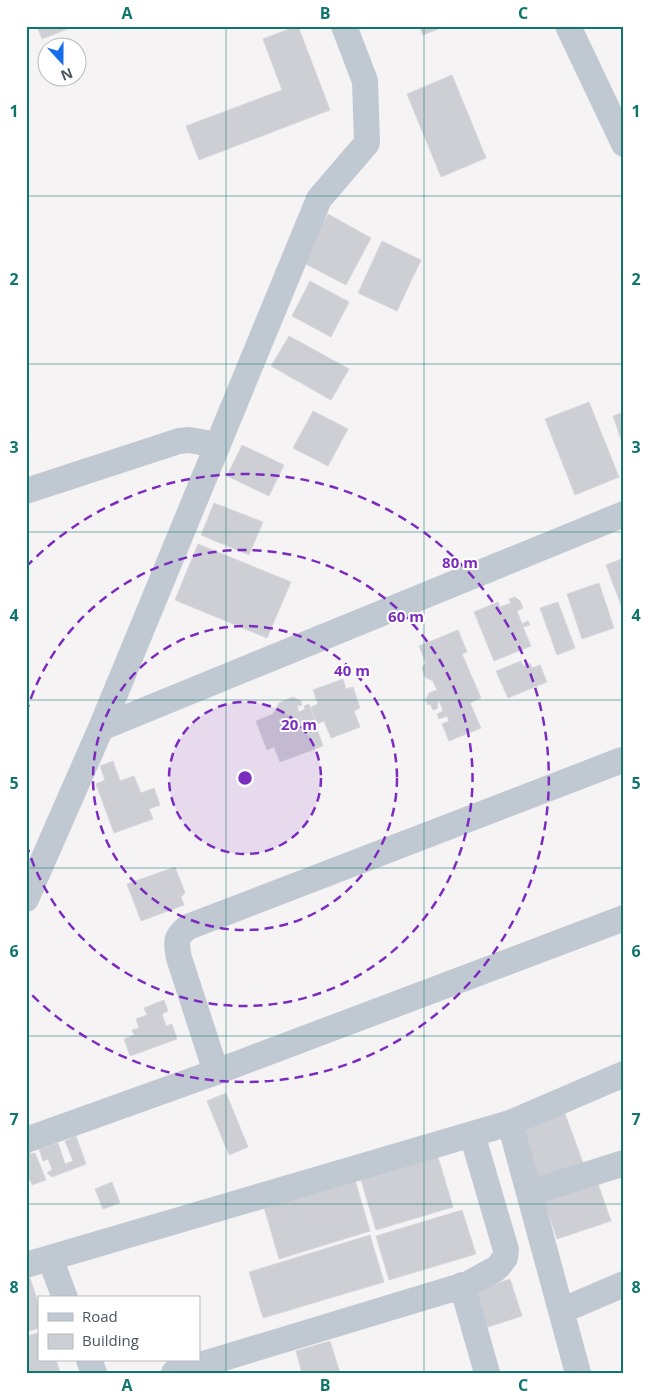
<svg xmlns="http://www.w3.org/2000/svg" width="650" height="1399" font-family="'Open Sans',sans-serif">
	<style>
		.building { fill: #cdcfd5; stroke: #d7d8de }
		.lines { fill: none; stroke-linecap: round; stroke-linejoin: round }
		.minor { stroke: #c0c9d2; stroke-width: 26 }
		.grid { fill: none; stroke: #0f766e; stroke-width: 1; stroke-opacity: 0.55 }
		.ring { fill: none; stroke: #7b2cbf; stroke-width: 2.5; stroke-dasharray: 9 6 }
		.centre { fill: #7b2cbf; stroke: #fff; stroke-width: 2.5 }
		.ring-label { font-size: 15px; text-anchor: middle; font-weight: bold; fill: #7b2cbf; stroke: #fff; stroke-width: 4; stroke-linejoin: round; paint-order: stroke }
		.neatline { fill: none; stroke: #0f766e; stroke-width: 2 }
		.grid-label { font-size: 16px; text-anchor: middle; font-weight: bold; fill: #0f766e }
	</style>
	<rect width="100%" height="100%" fill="#f5f3f3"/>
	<!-- building -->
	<path class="building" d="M37,26H75L42,39Z
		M297,26H298L330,110L199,160L186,126L282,90L263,39Z
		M419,26H446L423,35Z
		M452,75L486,158L441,177L407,94Z
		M328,214L371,238L346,285L302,262Z
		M382,241L421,260L397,311L358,293Z
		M310,281L349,302L331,337L292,316Z
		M289,336L349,369L331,400L271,366Z
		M589,402L619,477L575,495L545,419Z
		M313,411L348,429L328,466L293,448Z
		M624,412V448L613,416Z
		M242,445L284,465L269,496L227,476Z
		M214,503L263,522L249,555L201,535Z
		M198,544L291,582L267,638L175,600Z
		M624,558V613L606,565Z
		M599,583L614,628L582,639L567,594Z
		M515,597L520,601L523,608L517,611L522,624L528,621L530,625L523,627L531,646L494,661L474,612L498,602L500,607L511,603L509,599Z
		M558,602L575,648L557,655L540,608Z
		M458,630L467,652L462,654L481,698L470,703L481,728L449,741L442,724L449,721L447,716L439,719L437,714L443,711L439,700L437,705L438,708L433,710L430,704L428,705L425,699L427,698L429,693L437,690L433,681L425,677L422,668L426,663L419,646Z
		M521,661L523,666L530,663L532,668L540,665L547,682L508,698L496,671Z
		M343,679L346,689L353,687L360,708L354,711L360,727L331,738L324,721L317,724L311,707L318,704L313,690Z
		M293,697L301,701L302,705L297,706L299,712L305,709L304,706L309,704L315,720L304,724L307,732L317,729L323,746L280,762L274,747L267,750L256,721L273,714L279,703Z
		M113,761L120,781L134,776L141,793L154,788L160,805L149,809L153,819L114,833L96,784L105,780L100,766Z
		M175,867L185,893L181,897L184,905L141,921L127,884Z
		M164,1000L168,1011L162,1014L166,1026L172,1024L177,1039L130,1056L124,1039L134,1035L132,1030L139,1028L136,1019L147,1015L144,1008Z
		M226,1093L248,1147L229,1155L207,1101Z
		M564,1111L583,1163L535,1182L515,1129Z
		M76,1136L86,1164L52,1177L47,1173L52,1169L48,1159L43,1161L39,1149L58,1143L65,1164L73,1161L65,1141Z
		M29,1150L31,1154L35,1153L46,1180L32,1185L30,1180L26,1182V1151Z
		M437,1154L453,1207L376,1230L360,1177Z
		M596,1178L611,1221L557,1239L542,1196Z
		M355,1180L370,1231L279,1259L264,1207Z
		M112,1182L120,1203L103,1209L95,1189Z
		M462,1210L476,1254L389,1280L376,1236Z
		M370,1235L384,1282L263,1318L249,1272Z
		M30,1278L39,1305V1328L26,1332V1279Z
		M510,1279L522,1316L482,1329L470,1292Z
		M39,1333V1360H56L60,1373H26V1336Z
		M330,1341L340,1373H302L296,1351Z"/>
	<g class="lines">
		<!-- minor -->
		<path class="minor" d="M568,26L624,144
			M26,491L179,441L189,440L218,445
			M101,728L624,514
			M26,899L101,728L319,199L367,143L365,81L344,26
			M216,1072L179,958C176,942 175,937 188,927L622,760
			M510,1123L624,1074
			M26,1140L216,1072L624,918
			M529,1193L624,1163
			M50,1258L65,1298
			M26,1265L510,1123L578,1373
			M462,1285L487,1373
			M561,1311L624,1284
			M89,1360L94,1373
			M174,1373L468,1284L497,1268L505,1258L506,1250L472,1134"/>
	</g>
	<!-- grid -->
	<path class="grid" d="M226,26V1373M424,26V1373M26,196H624M26,364H624M26,532H624M26,700H624M26,868H624M26,1036H624M26,1204H624"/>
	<!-- distance rings -->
	<circle cx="245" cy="778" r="76" fill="#7b2cbf" fill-opacity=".12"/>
	<g class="ring">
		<circle cx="245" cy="778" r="76"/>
		<circle cx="245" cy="778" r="152"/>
		<path d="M26 713A228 228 0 1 1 26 843"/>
		<path d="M26 567A304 304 0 1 1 26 989"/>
	</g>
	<circle cx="245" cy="778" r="8" class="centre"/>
	<g class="ring-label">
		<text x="460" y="568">80 m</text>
		<text x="406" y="622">60 m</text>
		<text x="352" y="676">40 m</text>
		<text x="299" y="730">20 m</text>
	</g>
	<!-- border -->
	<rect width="650" height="1399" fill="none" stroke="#ffffff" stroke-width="55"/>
	<!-- legend -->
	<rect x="38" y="1296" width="162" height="65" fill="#ffffff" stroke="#b6bbc0"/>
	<rect x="48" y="1313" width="25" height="8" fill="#c0c9d2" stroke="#b6bbc0"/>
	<text x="82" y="1322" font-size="15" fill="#495561">Road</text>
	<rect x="48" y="1334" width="25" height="15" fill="#cdcfd5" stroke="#b6bbc0"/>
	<text x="82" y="1346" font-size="15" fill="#495561">Building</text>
	<!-- north arrow -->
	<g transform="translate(62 62) rotate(159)"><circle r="24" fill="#ffffff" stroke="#b6bbc0"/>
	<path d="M0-4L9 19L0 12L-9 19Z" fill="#176eea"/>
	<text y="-8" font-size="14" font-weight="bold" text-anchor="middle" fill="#495561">N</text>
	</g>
	<rect x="28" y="28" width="594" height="1344" class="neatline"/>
	<g class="grid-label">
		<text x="127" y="19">A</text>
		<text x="325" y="19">B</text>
		<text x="523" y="19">C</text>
		<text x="14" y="117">1</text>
		<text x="636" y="117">1</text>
		<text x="14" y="285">2</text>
		<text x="636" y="285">2</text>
		<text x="14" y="453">3</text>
		<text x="636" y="453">3</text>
		<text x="14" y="621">4</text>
		<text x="636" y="621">4</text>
		<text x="14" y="789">5</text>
		<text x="636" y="789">5</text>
		<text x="14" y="957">6</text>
		<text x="636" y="957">6</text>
		<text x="14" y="1125">7</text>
		<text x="636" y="1125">7</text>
		<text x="14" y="1293">8</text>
		<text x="636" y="1293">8</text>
		<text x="127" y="1391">A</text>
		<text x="325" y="1391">B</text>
		<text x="523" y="1391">C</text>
	</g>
</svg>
